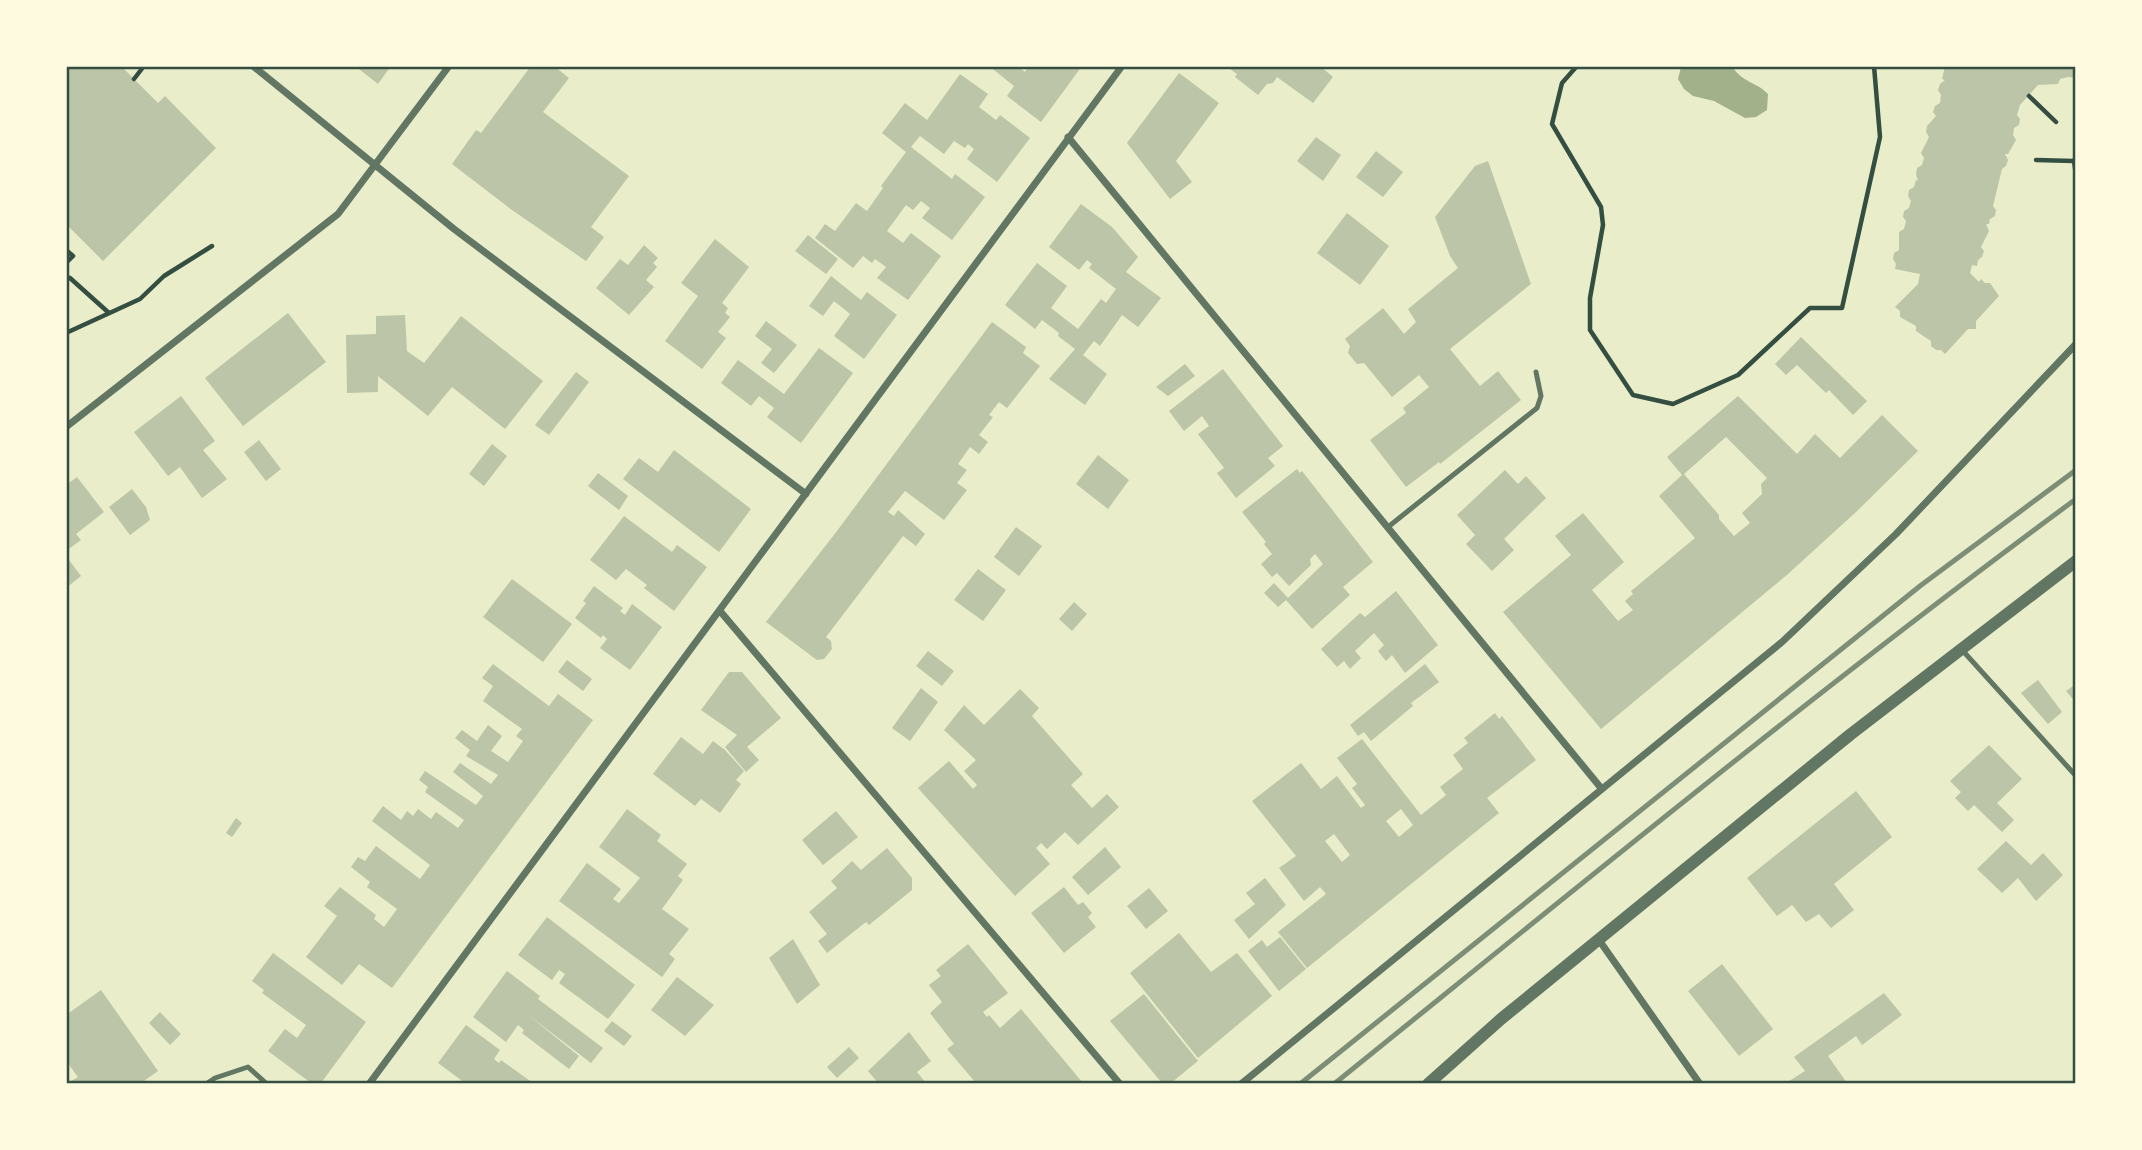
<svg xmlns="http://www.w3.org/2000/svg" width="2142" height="1150" font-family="Barlow,sans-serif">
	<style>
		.water { fill: #a3b18a }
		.building { fill: #bcc5a7; fill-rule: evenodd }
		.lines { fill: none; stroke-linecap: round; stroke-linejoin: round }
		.path { stroke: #344e41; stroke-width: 4.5 }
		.service { stroke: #617663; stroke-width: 5 }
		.minor { stroke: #617663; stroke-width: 7 }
		.tertiary { stroke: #617663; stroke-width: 12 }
		.rail { stroke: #7c8e77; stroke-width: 5 }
		.neatline { fill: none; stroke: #344e41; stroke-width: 2.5 }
	</style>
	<rect width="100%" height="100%" fill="#e9edc9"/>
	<!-- water -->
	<path class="water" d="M1681,67H1733C1741,82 1757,82 1768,94L1767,110L1756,117L1745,118L1714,101L1693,96L1684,89L1678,79Z"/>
	<!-- building -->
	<path class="building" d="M66,66H121L158,103L165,96L216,148L103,261L66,224Z
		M355,66H391L378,84Z
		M531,66H554L569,78L543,112L629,176L591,227L604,237L586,261L512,210L452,164L476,130L481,133Z
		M989,66H1018L1025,72L1029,66H1082L1041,122L1007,96L1014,86Z
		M1226,66H1320L1333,77L1313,103L1277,77L1273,83L1267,84L1258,95L1235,77L1237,74Z
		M1945,66H2076V78L2068,77L2060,79L2058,84L2038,85L2020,105L2017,115L2020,119L2019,125L2014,128L2013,135L2016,140L2008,154H2005L2008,160L2006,166L2002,169L1993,206L1996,210L1995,216L1990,219L1989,224H1986L1989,231L1981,247L1984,251L1982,257L1978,260L1977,266L1972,265L1970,273L1979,282L1981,279L1985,283H1990L1999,296L1976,321V329H1968L1945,354L1941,350H1936L1931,346V341L1916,331V326L1900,317V311L1895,307L1918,284L1920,274L1895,269L1896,264L1893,259L1894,253L1899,250V232L1904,229L1906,221L1903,217L1904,211L1909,208L1911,201L1908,196L1909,190L1914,187L1916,180L1918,181L1916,174L1917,168L1922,165L1924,158L1921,153L1929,137L1926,132L1927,126L1936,116L1933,112L1935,106L1940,103L1941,95L1938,90L1940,84L1945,80L1942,79Z
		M1179,73L1219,103L1176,161L1192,182L1170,199L1127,143Z
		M960,74L988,94L979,107L996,120L1000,115L1030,138L997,182L967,159L974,149L968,144L965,148L954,141L944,154L920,136L911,147L952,179L955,174L985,197L952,240L922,218L930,208L921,201L913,210L906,205L887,231L903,243L911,233L941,256L908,300L877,278L886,267L875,259L872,263L863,256L853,268L815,238L825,224L835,231L856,203L867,211L883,188L881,186L906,152L882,133L905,103L927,120Z
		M1316,137L1341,155L1323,181L1297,161Z
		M1376,151L1403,172L1383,197L1356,177Z
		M1488,161L1531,284L1450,349L1480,386L1498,371L1521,400L1440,464L1439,462L1406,487L1370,440L1406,413L1403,408L1429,387L1419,375L1392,397L1364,363L1357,364L1348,353L1350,346L1345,339L1383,308L1404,334L1416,322L1408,309L1458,268L1450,256L1435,217L1475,166Z
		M1081,204L1112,227L1138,257L1126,272L1161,298L1138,327L1122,315L1100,346L1094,341L1083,355L1107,374L1085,405L1049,379L1075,349L1058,336L1059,333L1042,320L1035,329L1005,305L1037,263L1067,286L1051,308L1078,329L1101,299L1106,303L1116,289L1089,268L1092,264L1087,260L1079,270L1049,247Z
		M1347,213L1389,246L1360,285L1317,253Z
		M808,235L838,259L826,274L795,251Z
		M715,239L749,267L722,303L728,308L725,313L730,317L718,332L726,338L702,369L665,341L698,296L681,283Z
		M644,245L658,258L653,263L657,267L646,280L654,287L629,315L596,288L620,259L628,265Z
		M831,276L861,300L867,292L897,315L864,359L834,336L850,314L834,301L823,316L809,306Z
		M288,313L326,362L243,426L205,378Z
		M405,315L407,351L424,363L461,316L543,381L505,429L452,387L428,416L378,376V392L347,393L346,335L376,334V316Z
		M766,321L797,345L774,373L761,363L772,349L755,336Z
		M992,322L1026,347L1023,353L1040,366L1007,408L999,402L989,415L993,417L979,435L988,442L979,454L970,447L958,464L967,470L957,483L967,490L944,520L905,491L888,512L894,516L898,510L925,534L916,546L903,536L826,637L831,641L832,649L824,659L817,660L766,622L837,531Z
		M1801,337L1867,401L1853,415L1829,390L1826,393L1797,365L1786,375L1775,364Z
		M819,348L853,373L801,443L767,417L774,408L759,396L751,406L721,383L738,360L784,394Z
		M1185,364L1195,376L1168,396L1156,387Z
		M1223,369L1283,446L1268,458L1275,466L1236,498L1217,473L1224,468L1198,434L1209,426L1202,416L1184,431L1169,411Z
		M576,372L589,382L549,435L535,425Z
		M181,396L215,441L203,450L227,479L202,498L180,467L168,476L134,432Z
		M1738,396L1797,454L1815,434L1840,458L1882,415L1918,451L1856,512L1788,574L1601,729L1503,612L1571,555L1555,536L1583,513L1624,562L1592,590L1618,621L1633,610L1625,601L1633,594L1631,591L1695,538L1659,496L1682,475L1667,457ZM1726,437L1767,478L1761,484L1762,494L1742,513L1750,523L1734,536L1719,519V515L1684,474Z
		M259,440L281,469L266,481L244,452Z
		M492,444L507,456L484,486L469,474Z
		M674,450L751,509L719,552L623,479L639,458L658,472Z
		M1098,455L1129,480L1108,509L1076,484Z
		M1297,469L1300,473L1302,471L1373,562L1343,587L1350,595L1312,629L1286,600L1278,607L1264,593L1274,583L1288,598L1323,564L1315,554L1310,559L1311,565L1289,586L1277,573L1272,577L1261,564L1272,554L1264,544L1266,542L1242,512Z
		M1505,470L1518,484L1526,476L1546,498L1504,539L1514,550L1492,571L1466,544L1475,535L1457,515Z
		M598,473L628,496L619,510L588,486Z
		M77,477L104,512L76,534L81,540L66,551V485Z
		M132,489L146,507L150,520L130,535L109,507Z
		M624,516L672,552L677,545L707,567L674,611L644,588L647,585L626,569L616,580L590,560Z
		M1016,527L1042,546L1019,576L994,557Z
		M66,556L81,576L66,588Z
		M978,569L1006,590L983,621L954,600Z
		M512,579L572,624L543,662L483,617Z
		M594,586L623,608L620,611L625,615L632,604L662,627L630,670L600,648L607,639L603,635L601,638L575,618L586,603L583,601Z
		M1396,591L1438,645L1405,673L1392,655L1386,661L1378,651L1384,645L1374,633L1355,651L1361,658L1350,669L1344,661L1337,667L1321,649L1360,613L1365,617Z
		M1074,602L1087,614L1072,631L1059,619Z
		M928,651L954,671L942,686L916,666Z
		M567,660L592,679L583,691L558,672Z
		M493,664L549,706L558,694L593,720L392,988L359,964L342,985L306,957L337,916L324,906L340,887L376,915L374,919L384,927L397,909L367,887L370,882L351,867L358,857L365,861L376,846L420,879L430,865L372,821L383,806L401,820L407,811L413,816L418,809L431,819L436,812L458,828L464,820L425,792L428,787L419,780L425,771L476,805L483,796L453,772L460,763L491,784L498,775L466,756L470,750L455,738L462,730L477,741L488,725L502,736L491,751L508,762L523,741L516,736L522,729L483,701L493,686L482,678Z
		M1425,664L1439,682L1411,703L1413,706L1371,741L1364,732L1358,736L1350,725Z
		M729,672H742L781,718L747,747L759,760L746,772L725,747L737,735L701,710Z
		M2038,680L2062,712L2048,724L2021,693Z
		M2076,684V703L2066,691Z
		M921,688L938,702L910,741L892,728Z
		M1020,689L1039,708L1032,716L1083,774L1071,785L1092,808L1107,794L1119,807L1078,845L1065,832L1047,849L1041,843L1036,848L1050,864L1015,896L918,788L949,761L973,789L977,785L964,771L976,760L944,730L964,705L984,725Z
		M1495,713L1499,719L1502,716L1536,760L1487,798L1499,813L1307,968L1278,932L1326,894L1320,887L1304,901L1279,868L1296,856L1252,801L1301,763L1321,789L1337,776L1361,808L1365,805L1352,788L1357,784L1337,758L1362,739L1421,815L1446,795L1440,787L1463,769L1453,755L1468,743L1464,738ZM1401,809L1413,825L1399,837L1386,821ZM1334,834L1350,855L1342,862L1325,841Z
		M681,737L703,754L713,741L725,750L744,771L736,780L741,784L720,813L701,799L695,806L653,774Z
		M1989,745L2022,779L1997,803L2014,820L2002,832L1974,805L1968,811L1955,798L1961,792L1950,781Z
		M1856,791L1892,837L1834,884L1854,910L1831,928L1819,914L1806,922L1792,905L1777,916L1747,878Z
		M627,809L661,835L657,841L687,864L678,876L683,880L662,909L689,929L669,954L675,959L662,977L559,901L587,863L621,889L613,899L619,903L640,878L599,847Z
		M836,811L858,837L823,865L802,840Z
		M236,818L242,823L232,837L226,833Z
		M2006,841L2031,865L2043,853L2063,875L2036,901L2018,878L2002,893L1977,869Z
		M1105,847L1121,867L1088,895L1072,877Z
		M887,848L912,878V890L869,925L866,922L827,953L818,941L827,934L809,912L837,888L831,881L852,861L861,870Z
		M1265,878L1286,905L1249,939L1234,920L1255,904L1246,893Z
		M1064,887L1078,905L1083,902L1092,913L1088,917L1096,927L1064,953L1031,913Z
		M1149,888L1168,911L1146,929L1127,906Z
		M547,917L635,985L608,1019L559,983L565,974L559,970L552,980L518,955Z
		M1179,933L1211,972L1237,953L1272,996L1198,1058L1130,973Z
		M1280,937L1306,969L1279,991L1248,951L1262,940L1267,947Z
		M793,939L820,985L797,1004L769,958Z
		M968,944L1008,993L983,1012L987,1017L989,1015L1000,1028L1021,1009L1083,1083H976L947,1049L954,1044L930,1013L942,1002L929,985L941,976L936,970Z
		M273,953L366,1022L321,1083H311L268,1051L285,1029L297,1038L306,1025L262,993L264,990L252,981Z
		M1722,964L1773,1029L1739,1056L1688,991Z
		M507,971L540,996L538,999L603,1048L591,1063L527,1014L579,1056L569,1069L522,1033L524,1030L518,1025L506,1042L473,1017Z
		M677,977L714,1005L685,1036L651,1010Z
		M101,990L158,1071L141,1083H68L78,1077L66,1061V1015Z
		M1884,993L1902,1015L1862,1045L1856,1036L1828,1056L1847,1083H1786L1805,1071L1794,1057Z
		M1144,994L1198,1061L1171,1083H1162L1110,1021Z
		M160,1012L181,1034L170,1045L149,1023Z
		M612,1021L632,1036L624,1046L604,1031Z
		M466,1025L500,1050L494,1059L499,1063L501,1060L533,1083H465L438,1063Z
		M909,1032L931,1061L917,1072L926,1083H878L868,1071Z
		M849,1047L859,1058L837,1078L827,1067Z"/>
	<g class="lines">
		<!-- path -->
		<path class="path" d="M1577,66L1562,83L1552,124L1601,207L1603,225L1590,298V330L1633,395L1673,404L1738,375L1810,308H1842L1880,137L1874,66
			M134,79L144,66
			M2029,96L2056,122
			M2076,156L2074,161L2076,175
			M2036,160L2074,161
			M66,250L73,256L66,263
			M70,278L109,313
			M66,333L140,299L164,276L212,246"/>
		<!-- service -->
		<path class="service" d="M1388,527L1537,408L1541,396L1536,372
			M1963,651L2076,776
			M206,1084L215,1078L248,1067L267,1084"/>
		<!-- minor -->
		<path class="minor" d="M253,66L454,229L806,494
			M1068,137L1601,788
			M66,427L338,214L449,66
			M720,611L1120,1084
			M1599,940L1700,1084
			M369,1084L1122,66
			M1241,1084L1782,642L1896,534L2076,344"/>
		<!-- tertiary -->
		<path class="tertiary" d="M1428,1084L1501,1019L1851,734L2076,561"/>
		<!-- rail -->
		<path class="rail" d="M1300,1084L1920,586L2076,470
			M1334,1084C1579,886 1822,686 2076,499"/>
	</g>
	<!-- border -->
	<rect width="2142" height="1150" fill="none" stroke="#fefae0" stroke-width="136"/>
	<rect x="68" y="68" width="2006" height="1014" class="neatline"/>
</svg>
